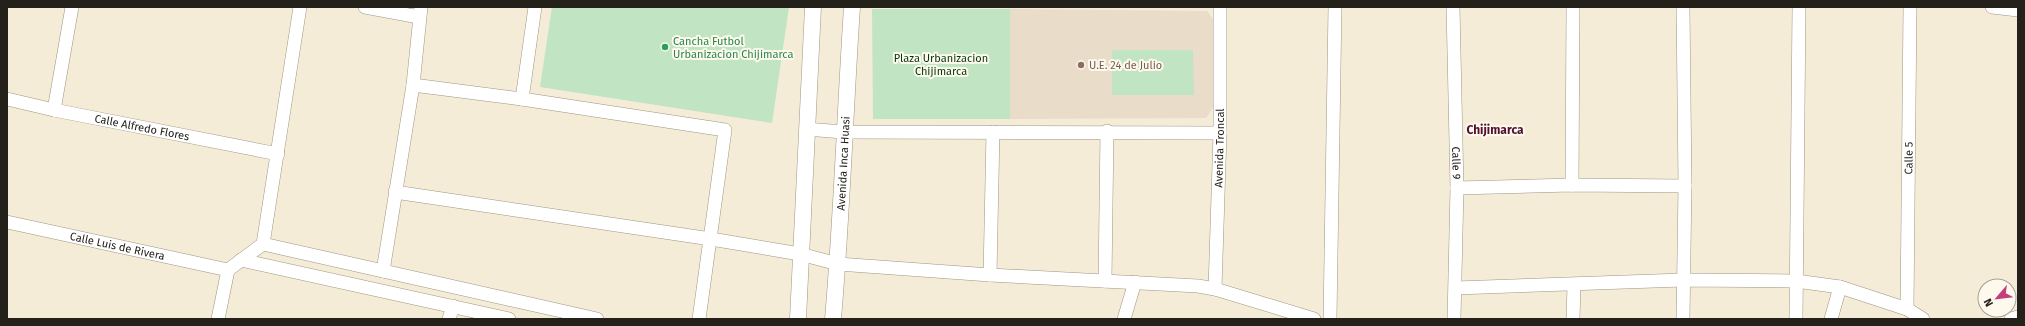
<svg xmlns="http://www.w3.org/2000/svg" width="2025" height="326" font-family="'Fira Sans',sans-serif">
	<style>
		.education { fill: #e9ddc9 }
		.green { fill: #c1e4c2 }
		.lines { fill: none; stroke-linecap: round; stroke-linejoin: round }
		.minor-casing { stroke: #9e9683; stroke-width: 14 }
		.tertiary-casing { stroke: #9e9683; stroke-width: 17 }
		.minor { stroke: #fff; stroke-width: 13 }
		.tertiary { stroke: #fff; stroke-width: 16 }
		.leisure-dot { fill: #2e9e5b; stroke: #fef9ed; stroke-width: 1.5 }
		.education-dot { fill: #8d6e63; stroke: #fef9ed; stroke-width: 1.5 }
		.labels { text-anchor: middle; dominant-baseline: central; stroke-width: 4; stroke-linejoin: round; paint-order: stroke }
		.leisure-label { font-size: 11px; fill: #27864d; stroke: #fef9ed; text-anchor: start }
		.park-label { font-size: 11px; fill: #02360c; stroke: #fef9ed }
		.education-label { font-size: 11px; fill: #785e54; stroke: #fef9ed; text-anchor: start }
		.street-label { font-size: 11px; fill: #24211a; stroke: #fef9ed }
		.neighbourhood-label { font-size: 12px; font-weight: bold; fill: #511130; stroke: #fef9ed }
	</style>
	<rect width="100%" height="100%" fill="#f4ecd7"/>
	<!-- education -->
	<path class="education" d="M1010,9L1207,11L1213,19V108L1206,118L1010,119Z"/>
	<!-- green -->
	<path class="green" d="M552,7H789L772,123L540,87Z
		M1010,9V119H873L872,9Z
		M1112,50H1193L1194,95H1112Z"/>
	<g class="lines">
		<defs>
			<g id="minor">
				<path d="M365,7L419,17"/>
				<path id="s1" d="M1453,7L1457,188L1454,319"/>
				<path d="M1992,7L2018,10"/>
				<path d="M413,85L522,99L725,130L699,319"/>
				<path id="s2" d="M7,99L54,110L278,154"/>
				<path d="M522,99L535,7"/>
				<path d="M54,110L72,7"/>
				<path d="M806,129L843,132L1220,133"/>
				<path d="M1572,185L1573,7"/>
				<path d="M1457,188L1572,185L1685,186"/>
				<path d="M395,192L711,239L800,254L838,264L990,275L1198,286L1215,289L1314,319"/>
				<path id="s3" d="M7,222L228,270"/>
				<path d="M263,244L597,319"/>
				<path d="M241,260L509,319"/>
				<path d="M383,271L413,85L421,7"/>
				<path d="M990,275L993,132"/>
				<path d="M1105,281L1107,131"/>
				<path d="M1456,288L1683,280L1796,281L1840,287L1907,309L1923,319"/>
				<path id="s4" d="M1215,289L1220,133V7"/>
				<path id="s5" d="M1907,309L1910,7"/>
				<path d="M218,319L228,270L263,244L300,7"/>
				<path d="M449,319L453,306"/>
				<path d="M1124,319L1135,282"/>
				<path d="M1330,319L1335,7"/>
				<path d="M1573,319L1574,285"/>
				<path d="M1683,319L1685,186L1683,7"/>
				<path d="M1796,319L1799,7"/>
				<path d="M1831,319L1840,287"/>
				<path d="M2011,319L2018,317"/>
			</g>
			<g id="tertiary">
				<path d="M798,319L813,7"/>
				<path id="s6" d="M833,319C842,215 845,111 852,7"/>
			</g>
		</defs>
		<!-- minor casing -->
		<use href="#minor" class="minor-casing"/>
		<!-- tertiary casing -->
		<use href="#tertiary" class="tertiary-casing"/>
		<!-- minor -->
		<use href="#minor" class="minor"/>
		<!-- tertiary -->
		<use href="#tertiary" class="tertiary"/>
	</g>
	<!-- markers -->
	<circle class="leisure-dot" cx="665" cy="47" r="4"/>
	<circle class="education-dot" cx="1081" cy="65" r="4"/>
	<g class="labels">
		<!-- leisure labels -->
		<g class="leisure-label">
			<text x="673" y="41">Cancha Futbol<tspan x="673" dy="13">Urbanizacion Chijimarca</tspan></text>
		</g>
		<!-- park labels -->
		<g class="park-label">
			<text x="941" y="58">Plaza Urbanizacion<tspan x="941" dy="13">Chijimarca</tspan></text>
		</g>
		<!-- education labels -->
		<g class="education-label">
			<text x="1089" y="65">U.E. 24 de Julio</text>
		</g>
		<!-- street labels -->
		<g class="street-label">
			<text stroke="none"><textPath href="#s2" startOffset="138">Calle Alfredo Flores</textPath></text>
			<text stroke="none"><textPath href="#s4" startOffset="141">Avenida Troncal</textPath></text>
			<text stroke="none"><textPath href="#s5" startOffset="151">Calle 5</textPath></text>
			<text stroke="none"><textPath href="#s6" startOffset="156">Avenida Inca Huasi</textPath></text>
			<text stroke="none"><textPath href="#s1" startOffset="156">Calle 9</textPath></text>
			<text stroke="none"><textPath href="#s3" startOffset="113">Calle Luis de Rivera</textPath></text>
		</g>
		<!-- neighbourhood labels -->
		<g class="neighbourhood-label">
			<text x="1495" y="130">Chijimarca</text>
		</g>
	</g>
	<!-- border -->
	<rect width="2025" height="326" fill="none" stroke="#24211a" stroke-width="16"/>
	<!-- north arrow -->
	<g transform="translate(1997 298) rotate(242)"><circle r="19" fill="#fef9ed" stroke="#a7a399"/>
	<path d="M0-3L7 15L0 10L-7 15Z" fill="#c43d7d"/>
	<text y="-6" font-size="11" font-weight="bold" text-anchor="middle" fill="#24211a">N</text>
	</g>
</svg>
